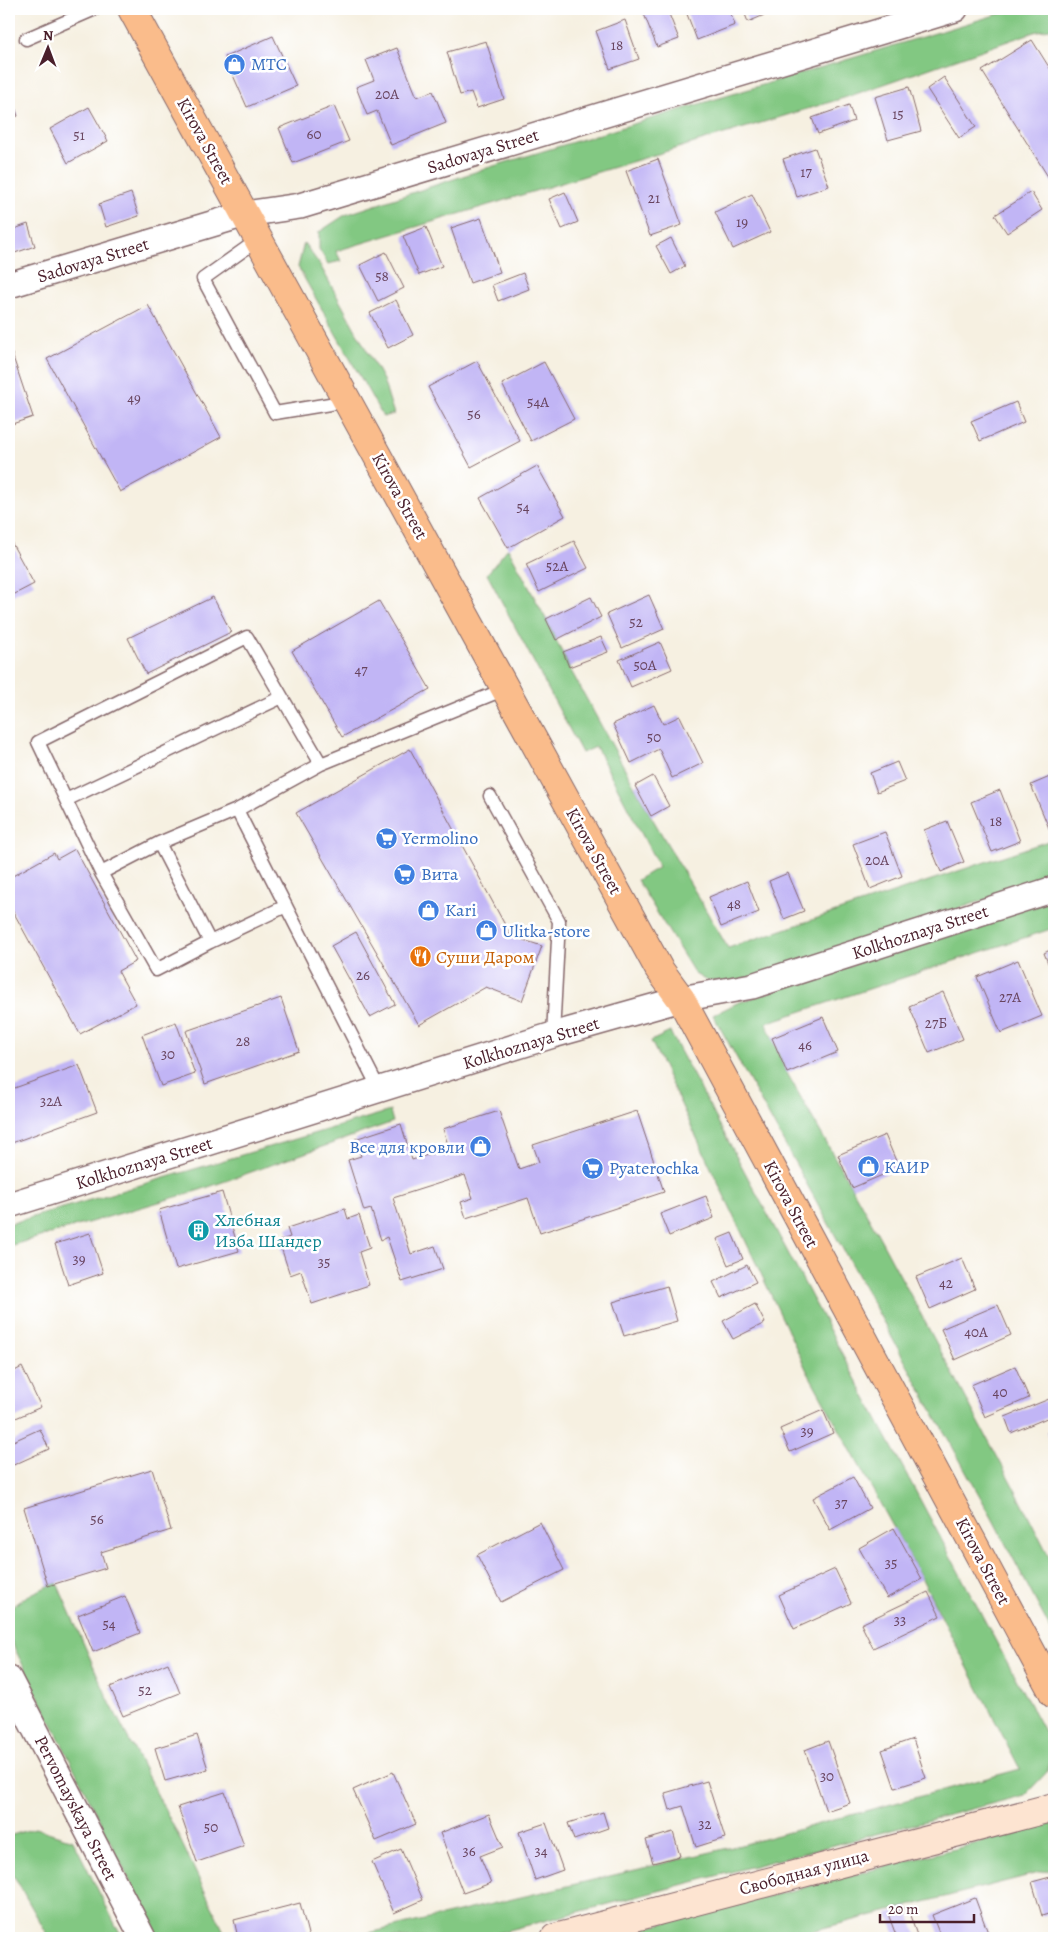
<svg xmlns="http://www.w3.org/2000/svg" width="1063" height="1947" font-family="Alegreya,serif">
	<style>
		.green { fill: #82c882; stroke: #667456 }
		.building { fill: #c1b5f5 }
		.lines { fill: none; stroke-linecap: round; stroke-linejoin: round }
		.lane-casing { stroke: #86686b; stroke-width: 15 }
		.street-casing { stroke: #86686b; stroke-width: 28 }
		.secondary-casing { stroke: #86686b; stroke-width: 30 }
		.primary-casing { stroke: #86686b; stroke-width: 30 }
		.lane { stroke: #fff; stroke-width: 12 }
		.street { stroke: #fff; stroke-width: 25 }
		.secondary { stroke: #fde4d1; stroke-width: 28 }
		.primary { stroke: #fabc8b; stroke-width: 28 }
		.labels { text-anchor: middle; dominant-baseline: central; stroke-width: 5; stroke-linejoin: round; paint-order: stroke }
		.number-label { font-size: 15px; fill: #68445e }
		.shop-label { font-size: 18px; fill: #366cbe; stroke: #fff; text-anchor: start }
		.street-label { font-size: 18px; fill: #4a1f2b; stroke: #fff }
		.food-label { font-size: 18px; fill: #c56008; stroke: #fff; text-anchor: start }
		.culture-label { font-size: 18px; fill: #0d838f; stroke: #fff; text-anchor: start }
	</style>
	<rect width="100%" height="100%" fill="#fff"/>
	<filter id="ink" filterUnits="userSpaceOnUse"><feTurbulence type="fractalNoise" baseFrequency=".02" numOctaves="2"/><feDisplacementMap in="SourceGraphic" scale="10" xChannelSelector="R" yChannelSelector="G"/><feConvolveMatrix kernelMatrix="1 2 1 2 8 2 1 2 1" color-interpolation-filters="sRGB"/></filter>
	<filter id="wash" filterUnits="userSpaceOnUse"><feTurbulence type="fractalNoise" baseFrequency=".0096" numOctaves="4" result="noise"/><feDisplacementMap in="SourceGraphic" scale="20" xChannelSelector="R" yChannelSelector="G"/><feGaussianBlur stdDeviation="1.12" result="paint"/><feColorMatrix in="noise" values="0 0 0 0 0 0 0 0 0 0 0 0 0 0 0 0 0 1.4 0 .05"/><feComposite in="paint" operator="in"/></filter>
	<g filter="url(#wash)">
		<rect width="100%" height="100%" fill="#f6f0e1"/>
		<!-- green -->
		<path class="green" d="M1015,9H1054V28L1034,32L847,97L336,251L341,261L328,264L319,249V232L345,215L487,168Z
			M304,243L320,265L383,380L394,414L383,417L298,267Z
			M508,548L546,619L569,667L651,816L728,948L1054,839V877L734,983L705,980L695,974L637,880L659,867L596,747L582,753L487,574Z
			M1054,898V928L766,1023L787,1073L873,1225L1020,1499L1054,1566V1636L992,1518L713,1015L737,1003Z
			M670,1032L1053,1748L1047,1772L1025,1795L479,1938H348L745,1844L1020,1769L922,1579L807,1371L651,1041Z
			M390,1111L393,1122L200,1190L9,1246V1224Z
			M57,1583L108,1699L177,1833L227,1938H158L9,1637C9,1630 7,1618 9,1612C14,1600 45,1587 57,1583Z
			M1052,1824L1054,1825V1869L784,1938H606Z
			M35,1828L73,1840L122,1938H49L9,1867V1836Z"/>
		<g id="blocks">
			<!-- building -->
			<path class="building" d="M642,9H667L679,39L657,47Z
				M685,9H729L735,25L697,40Z
				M743,9H776V10L748,22Z
				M625,20L639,59L610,69L596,31Z
				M273,36L296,86L247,107L225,57Z
				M1032,40L1054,75V181L1052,183L982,71Z
				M486,41L504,99L477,108L471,92L460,95L447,52Z
				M397,48L417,97L433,91L446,123L391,145L377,111L367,115L356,87L374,80L366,60Z
				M944,77L976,127L959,138L927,89Z
				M909,87L921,131L888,140L875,97Z
				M9,90L18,116L9,119Z
				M849,105L854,121L818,134L812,118Z
				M334,106L349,141L293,163L279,128Z
				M89,107L108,141L68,163L50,129Z
				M815,148L829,186L797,197L783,159Z
				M658,159L682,225L650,236L626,171Z
				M565,192L578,222L562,229L549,199Z
				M1031,192L1042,210L1007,233L995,215Z
				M131,193L139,216L106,227L99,204Z
				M752,194L770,232L733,249L715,212Z
				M481,218L500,272L470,283L451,228Z
				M28,224L35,246L9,255V231Z
				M426,227L442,266L419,275L403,236Z
				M671,238L685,266L671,274L656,246Z
				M386,252L404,288L378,301L360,265Z
				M523,273L529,289L498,301L492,285Z
				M396,300L413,335L388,348L370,313Z
				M148,305L221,437L120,492L47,359Z
				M9,345L33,417L9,425Z
				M477,361L520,441L471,467L428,387Z
				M544,362L574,419L531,441L502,384Z
				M1016,402L1024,422L980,441L971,421Z
				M537,466L565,516L508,548L480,498Z
				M9,538L34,584L9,597Z
				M574,541L588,568L539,592L526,564Z
				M649,595L664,629L622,648L607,614Z
				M213,597L231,632L146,674L128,638Z
				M591,597L601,617L556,640L546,619Z
				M379,601L430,689L342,737L292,651Z
				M601,637L608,652L569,667L563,652Z
				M660,642L672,669L631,687L619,660Z
				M654,705L663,724L680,716L703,763L672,778L659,749L631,763L613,724Z
				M410,749L511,936L542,946L522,1001L486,987L419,1025L296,813Z
				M897,762L905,781L877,792L870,773Z
				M653,776L669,806L651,816L635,786Z
				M1052,776L1054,782V831L1051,833L1031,785Z
				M1000,790L1020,841L992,852L971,802Z
				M947,821L964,862L941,872L924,830Z
				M885,832L902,876L870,889L853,844Z
				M75,849L136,961L118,971L136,1004L80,1034L9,904V878L54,853L57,859Z
				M788,873L804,911L784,919L769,881Z
				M747,881L759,912L721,927L709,897Z
				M356,932L395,1004L370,1017L331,946Z
				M1054,948V978L1044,953Z
				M1018,960L1042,1016L1001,1033L977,977Z
				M943,992L963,1039L929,1053L909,1006Z
				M281,998L299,1051L205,1084L186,1031Z
				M823,1017L838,1052L787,1073L772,1038Z
				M176,1022L195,1074L161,1086L142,1035Z
				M79,1065L97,1112L9,1144V1090Z
				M499,1111L519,1169L539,1162L533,1145L637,1111L664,1192L540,1233L528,1198L466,1218L461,1202L473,1198L465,1175L393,1198L411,1254L435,1246L443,1269L402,1282L387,1237L381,1240L371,1209L364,1211L348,1160L361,1156L355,1139L401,1124L412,1160L449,1148L443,1129Z
				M885,1135L899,1168L852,1188L838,1155Z
				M222,1192L239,1251L176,1269L159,1210Z
				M706,1196L714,1218L669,1236L660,1214Z
				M345,1209L348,1219L359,1215L370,1248L359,1252L369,1285L312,1304L301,1271L290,1275L279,1241L290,1237L287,1228Z
				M90,1233L103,1273L68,1285L55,1244Z
				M732,1233L743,1259L728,1265L717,1239Z
				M962,1258L975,1289L930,1309L916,1277Z
				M747,1265L756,1282L721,1298L713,1282Z
				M667,1286L677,1321L624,1336L613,1302Z
				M755,1304L765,1323L733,1339L723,1321Z
				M998,1305L1011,1335L955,1360L941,1329Z
				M1015,1366L1029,1398L985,1417L971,1385Z
				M22,1367L41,1407L9,1421V1374Z
				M1054,1397V1415L1011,1433L1005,1417Z
				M823,1410L833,1433L790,1452L780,1429Z
				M40,1429L49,1449L9,1467V1443Z
				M1054,1429V1449L1047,1432Z
				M152,1469L171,1530L101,1552L106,1568L48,1586L24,1508Z
				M853,1477L870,1508L830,1530L813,1498Z
				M540,1522L564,1570L501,1602L477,1555Z
				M894,1528L922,1579L887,1598L859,1548Z
				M835,1569L851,1603L794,1629L779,1595Z
				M928,1592L940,1616L873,1648L861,1624Z
				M125,1596L140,1633L93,1652L78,1615Z
				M168,1663L180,1693L123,1716L110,1687Z
				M197,1735L208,1769L165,1781L155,1748Z
				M913,1739L926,1778L895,1788L882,1750Z
				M828,1741L850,1803L826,1811L805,1750Z
				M393,1772L416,1824L376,1841L353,1790Z
				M707,1781L725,1838L696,1847L683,1806L670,1810L665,1793Z
				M225,1792L244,1846L197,1862L178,1807Z
				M603,1812L608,1828L574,1840L568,1823Z
				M489,1814L503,1847L480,1856L491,1883L463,1893L440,1833Z
				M546,1823L563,1870L535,1880L519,1832Z
				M673,1832L680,1856L653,1863L646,1840Z
				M401,1849L423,1900L394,1913L372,1862Z
				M1054,1876V1912L1042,1916L1032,1882Z
				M975,1898L990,1938H941L932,1915Z
				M300,1903L309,1938H238L234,1920Z
				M907,1907L918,1938H897L888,1914Z"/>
		</g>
	</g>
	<g filter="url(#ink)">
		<use href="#blocks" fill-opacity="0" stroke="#86686b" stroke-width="1"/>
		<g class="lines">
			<defs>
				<path id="lane" d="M26,39L95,9
					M259,239L203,279L275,413L348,401
					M321,764L505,689
					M490,796L559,921L553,1035
					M66,800L282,697
					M237,810L379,1089
					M101,873L159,843L237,810L321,764L247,637L38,742L101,873L156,970L210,942L159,843
					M210,942L286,906"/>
				<path id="street" d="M9,285L245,214L300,206L955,9
					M9,1205L553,1035L681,999L752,986L1054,889
					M9,1679L143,1938"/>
				<path id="secondary" d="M555,1938L1054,1807"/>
				<path id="primary" d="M132,9L659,969L681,999L1054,1694"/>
			</defs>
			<!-- lane casing -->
			<use href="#lane" class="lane-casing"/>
			<!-- street casing -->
			<use href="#street" class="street-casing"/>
			<!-- secondary casing -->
			<use href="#secondary" class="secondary-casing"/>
			<!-- primary casing -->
			<use href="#primary" class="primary-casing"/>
			<!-- lane -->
			<use href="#lane" class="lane"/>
			<!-- street -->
			<use href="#street" class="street"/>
			<!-- secondary -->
			<use href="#secondary" class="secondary"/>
			<!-- primary -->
			<use href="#primary" class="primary"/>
		</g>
	</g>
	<!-- icons -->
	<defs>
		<symbol id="shop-disc" viewBox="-11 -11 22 22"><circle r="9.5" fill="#3f7fe0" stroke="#fff"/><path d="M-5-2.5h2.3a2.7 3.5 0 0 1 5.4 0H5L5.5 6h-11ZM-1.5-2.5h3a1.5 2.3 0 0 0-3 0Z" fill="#fff"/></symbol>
		<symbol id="supermarket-disc" viewBox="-11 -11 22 22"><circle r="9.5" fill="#3f7fe0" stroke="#fff"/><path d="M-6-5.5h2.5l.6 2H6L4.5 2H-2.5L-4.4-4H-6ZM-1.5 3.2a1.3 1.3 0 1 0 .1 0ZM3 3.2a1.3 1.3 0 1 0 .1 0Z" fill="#fff"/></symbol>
		<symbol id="restaurant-disc" viewBox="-11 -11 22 22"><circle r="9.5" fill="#e8710a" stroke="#fff"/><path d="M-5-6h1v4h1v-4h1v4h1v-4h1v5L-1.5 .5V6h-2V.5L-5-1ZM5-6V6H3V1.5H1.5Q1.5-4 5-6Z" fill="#fff"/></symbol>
		<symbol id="building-disc" viewBox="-11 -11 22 22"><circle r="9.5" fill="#0f9aa8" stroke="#fff"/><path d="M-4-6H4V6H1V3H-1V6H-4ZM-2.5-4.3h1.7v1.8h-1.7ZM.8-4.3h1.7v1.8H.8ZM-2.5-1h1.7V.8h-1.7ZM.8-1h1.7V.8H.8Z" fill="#fff"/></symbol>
	</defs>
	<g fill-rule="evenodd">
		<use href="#shop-disc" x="222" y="52" width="25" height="25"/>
		<use href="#supermarket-disc" x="374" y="826" width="25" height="25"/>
		<use href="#supermarket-disc" x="392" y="862" width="25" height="25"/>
		<use href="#shop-disc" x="416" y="898" width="25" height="25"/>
		<use href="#shop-disc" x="474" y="918" width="25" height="25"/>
		<use href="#restaurant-disc" x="408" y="944" width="25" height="25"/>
		<use href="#shop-disc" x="468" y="1134" width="25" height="25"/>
		<use href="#shop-disc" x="856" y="1154" width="25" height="25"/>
		<use href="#supermarket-disc" x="580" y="1156" width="25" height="25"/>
		<use href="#building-disc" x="186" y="1218" width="25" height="25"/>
	</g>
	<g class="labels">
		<!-- number labels -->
		<g class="number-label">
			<text x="617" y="45">18</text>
			<text x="387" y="94">20А</text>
			<text x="898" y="114">15</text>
			<text x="314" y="134">60</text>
			<text x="79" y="135">51</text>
			<text x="806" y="172">17</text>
			<text x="654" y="198">21</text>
			<text x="742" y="222">19</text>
			<text x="382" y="276">58</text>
			<text x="134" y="398">49</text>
			<text x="538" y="402">54А</text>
			<text x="474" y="414">56</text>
			<text x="523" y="507">54</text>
			<text x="557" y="566">52А</text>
			<text x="636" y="622">52</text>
			<text x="645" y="665">50А</text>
			<text x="361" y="670">47</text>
			<text x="654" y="737">50</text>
			<text x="996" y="821">18</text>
			<text x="877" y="860">20А</text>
			<text x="734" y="904">48</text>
			<text x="363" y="975">26</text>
			<text x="1010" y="997">27А</text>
			<text x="936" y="1023">27Б</text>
			<text x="243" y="1041">28</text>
			<text x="805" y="1045">46</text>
			<text x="168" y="1054">30</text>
			<text x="51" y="1101">32А</text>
			<text x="79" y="1259">39</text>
			<text x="324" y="1262">35</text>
			<text x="946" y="1283">42</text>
			<text x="976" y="1332">40А</text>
			<text x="1000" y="1392">40</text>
			<text x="807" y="1431">39</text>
			<text x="841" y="1503">37</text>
			<text x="97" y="1519">56</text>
			<text x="891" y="1563">35</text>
			<text x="900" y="1620">33</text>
			<text x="109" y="1624">54</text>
			<text x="145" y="1690">52</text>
			<text x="827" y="1776">30</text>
			<text x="705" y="1824">32</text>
			<text x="211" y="1827">50</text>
			<text x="469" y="1851">36</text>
			<text x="541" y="1851">34</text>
		</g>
		<!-- shop labels -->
		<g class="shop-label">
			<text x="251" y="64">МТС</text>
			<text x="402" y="838">Yermolino</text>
			<text x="421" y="874">Вита</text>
			<text x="445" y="910">Kari</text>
			<text x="502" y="931">Ulitka-store</text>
			<text x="465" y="1147" text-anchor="end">Все для кровли</text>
			<text x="884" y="1167">КАИР</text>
			<text x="609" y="1168">Pyaterochka</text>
		</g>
		<!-- street labels -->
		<g class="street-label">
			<text transform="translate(205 141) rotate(61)">Kirova Street</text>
			<text transform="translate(483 151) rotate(-17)">Sadovaya Street</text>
			<text transform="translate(93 260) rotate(-17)">Sadovaya Street</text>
			<text transform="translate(400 496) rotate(61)">Kirova Street</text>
			<text transform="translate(594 851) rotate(61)">Kirova Street</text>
			<text transform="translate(920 932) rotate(-18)">Kolkhoznaya Street</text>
			<text transform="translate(531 1043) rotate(-17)">Kolkhoznaya Street</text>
			<text transform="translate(144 1163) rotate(-17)">Kolkhoznaya Street</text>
			<text transform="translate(791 1204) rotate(62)">Kirova Street</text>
			<text transform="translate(983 1561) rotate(62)">Kirova Street</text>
			<text transform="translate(76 1808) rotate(63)">Pervomayskaya Street</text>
			<text transform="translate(804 1872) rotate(-15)">Свободная улица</text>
		</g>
		<!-- food labels -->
		<g class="food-label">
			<text x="436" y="957">Суши Даром</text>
		</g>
		<!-- culture labels -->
		<g class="culture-label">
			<text x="215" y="1220">Хлебная<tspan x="215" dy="21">Изба Шандер</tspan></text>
		</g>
	</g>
	<!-- margin -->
	<rect width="1063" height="1947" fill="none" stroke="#fff" stroke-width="30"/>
	<!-- north arrow -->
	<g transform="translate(48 48) rotate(1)" stroke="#ffffff" stroke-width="4" paint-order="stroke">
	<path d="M0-4L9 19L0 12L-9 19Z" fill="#4a1f2b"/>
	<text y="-8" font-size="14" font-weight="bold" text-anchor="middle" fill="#4a1f2b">N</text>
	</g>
	<!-- scale -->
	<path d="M880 1914v8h94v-8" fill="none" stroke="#4a1f2b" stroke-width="2.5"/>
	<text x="888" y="1914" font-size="15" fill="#4a1f2b" stroke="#ffffff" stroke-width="4" paint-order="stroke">20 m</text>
</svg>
